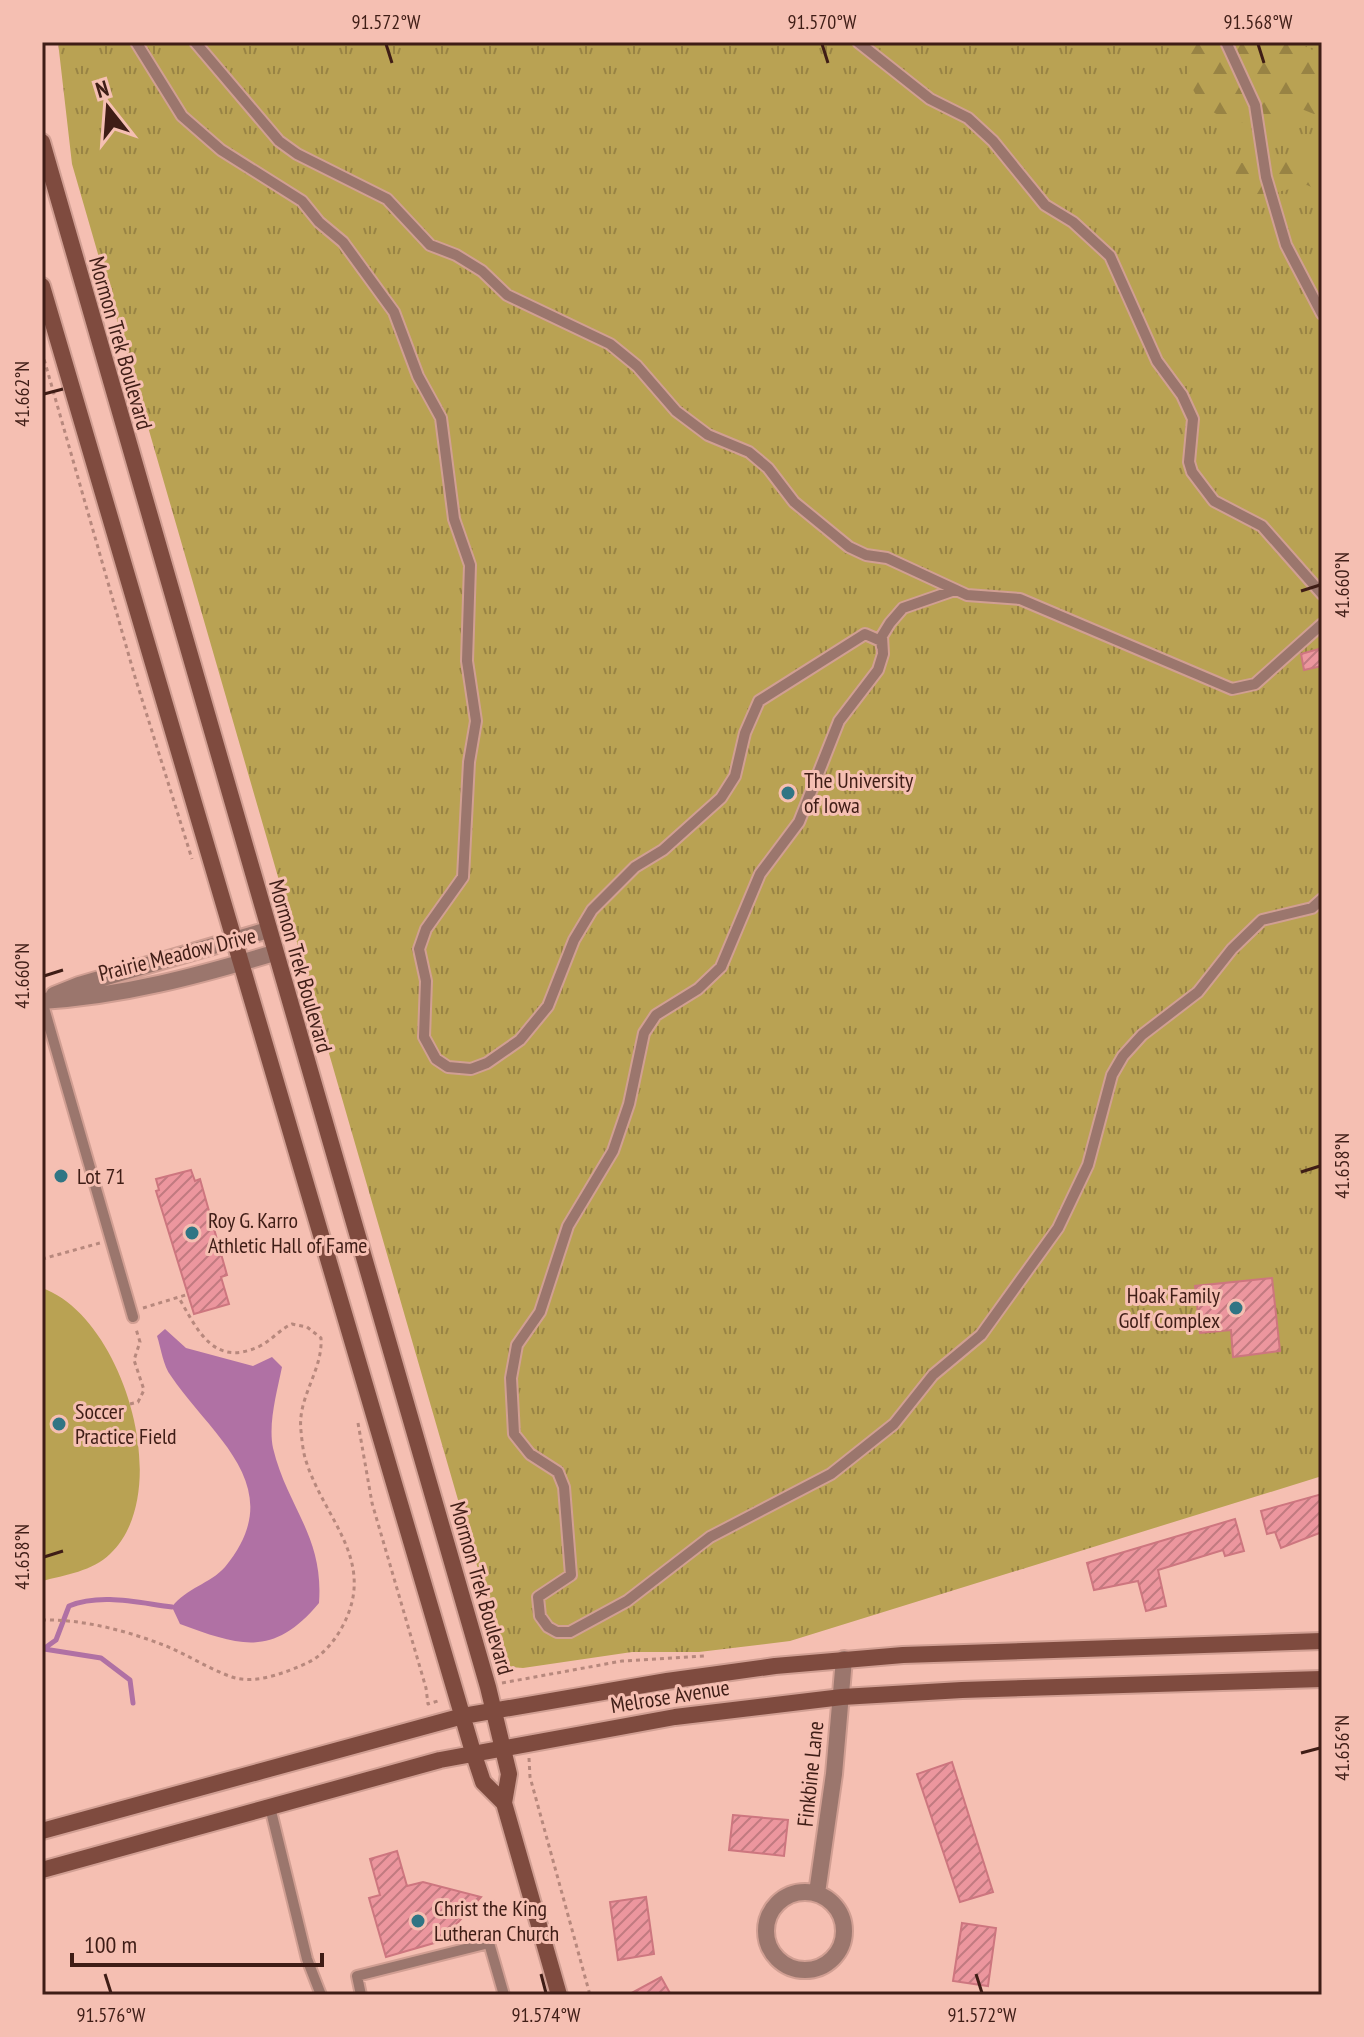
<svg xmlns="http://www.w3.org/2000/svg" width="1364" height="2037" font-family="'PT Sans Narrow',sans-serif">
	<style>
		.grass { fill: url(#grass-tufts) }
		.forest { fill: url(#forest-firs) }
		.park { fill: #b9a253 }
		.water { fill: #b071a4 }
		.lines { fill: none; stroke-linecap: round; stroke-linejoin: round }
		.stream { stroke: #b071a4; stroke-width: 5 }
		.building { fill: url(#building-hatch); stroke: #cd767f; stroke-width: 2 }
		.lane-casing { stroke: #d19f93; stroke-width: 14 }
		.street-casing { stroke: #d19f93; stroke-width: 20 }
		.secondary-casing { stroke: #d19f93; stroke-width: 20 }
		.path { stroke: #b7887d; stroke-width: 3; stroke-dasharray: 4 4; stroke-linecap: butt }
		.lane { stroke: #9b766d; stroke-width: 10 }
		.street { stroke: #9b766d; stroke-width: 16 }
		.secondary { stroke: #7f4b3f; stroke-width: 16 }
		.ticks { fill: none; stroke: #3f1d16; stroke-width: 3 }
		.poi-dot { fill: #307584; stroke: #f5bfb2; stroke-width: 3 }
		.labels { text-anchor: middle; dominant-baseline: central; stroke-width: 6; stroke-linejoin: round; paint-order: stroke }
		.street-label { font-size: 22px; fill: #3f1d16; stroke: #f5bfb2 }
		.poi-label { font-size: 22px; fill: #3f1d16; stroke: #f5bfb2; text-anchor: start }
		.neatline { fill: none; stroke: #3f1d16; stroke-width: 3 }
		.ticks-label { font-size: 20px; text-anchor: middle; fill: #3f1d16 }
	</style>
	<defs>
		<pattern id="grass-tufts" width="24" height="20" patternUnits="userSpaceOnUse" patternTransform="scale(2)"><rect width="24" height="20" fill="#b9a253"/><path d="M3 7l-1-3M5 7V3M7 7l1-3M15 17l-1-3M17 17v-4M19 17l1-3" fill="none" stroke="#988344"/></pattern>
		<pattern id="forest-firs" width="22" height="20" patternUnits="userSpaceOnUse" patternTransform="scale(2)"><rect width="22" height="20" fill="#b9a253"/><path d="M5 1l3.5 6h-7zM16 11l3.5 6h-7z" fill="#988344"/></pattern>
		<pattern id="building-hatch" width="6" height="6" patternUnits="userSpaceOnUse" patternTransform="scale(2)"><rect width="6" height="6" fill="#ec969e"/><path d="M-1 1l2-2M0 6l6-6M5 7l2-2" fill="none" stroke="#c17a80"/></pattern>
	</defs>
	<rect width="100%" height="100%" fill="#f5bfb2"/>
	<!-- grass -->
	<path class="grass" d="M58,42H1322V1476L790,1641L699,1652H632L523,1668L510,1667L504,1659L72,164Z"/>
	<!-- forest -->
	<path class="forest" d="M1187,42H1297L1322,55V123L1314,114L1299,108L1278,126C1219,125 1181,108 1187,42Z
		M1322,158V192L1307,185L1256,197L1239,183L1232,162C1261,166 1292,159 1322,158Z"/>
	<!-- park -->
	<path class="park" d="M42,1288C123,1316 176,1492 110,1554C93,1571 65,1575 42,1581Z"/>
	<!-- water -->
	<path class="water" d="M165,1329L186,1348L253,1366L272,1357L282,1367C277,1392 268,1423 273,1448C287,1507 324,1536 319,1603C273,1658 240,1646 180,1624L172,1607C186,1588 210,1584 225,1567C291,1487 212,1437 171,1376C163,1366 161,1348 157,1336Z"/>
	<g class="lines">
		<!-- stream -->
		<path class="stream" d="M44,1649L101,1658L130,1680L133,1703
			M42,1650L56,1640L69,1606C101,1593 139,1603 172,1607"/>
	</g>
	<!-- building -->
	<path class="building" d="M1322,648V666L1304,670L1301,654Z
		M191,1170L195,1181L200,1179L227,1275L221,1277L229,1304L194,1314L156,1191L159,1190L156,1179Z
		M1272,1278L1280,1351L1233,1357L1231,1330L1200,1333L1195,1286Z
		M1322,1494V1532L1281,1548L1275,1532L1267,1534L1261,1511Z
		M1235,1519L1244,1551L1225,1556L1223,1550L1158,1570L1166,1606L1146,1611L1138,1581L1094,1590L1087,1563Z
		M952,1762L993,1892L960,1902L917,1774Z
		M733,1815L788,1820L784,1856L729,1850Z
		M397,1851L407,1886L423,1882L481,1897L441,1941L386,1957L369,1898L380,1895L370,1859Z
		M646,1897L654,1954L618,1960L610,1902Z
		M962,1923L996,1928L988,1986L953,1981Z
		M661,1977L671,1995H628Z"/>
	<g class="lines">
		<defs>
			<path id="lane" d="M136,42L182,116L221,150L302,201L319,222L343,242L394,312L418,376L441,418L454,519L470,565L467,661L476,721L469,762L463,877L426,929L419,949L426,981L424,1037L436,1059L448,1067L471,1069L487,1063L520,1040L548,1006L574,940L592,910L635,867L663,850L721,798L735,776L745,733L759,701L865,634L881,641L882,647
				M195,42L279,141L297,154L387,199L430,245L456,255L482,271L507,295L610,344L637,366L676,411L708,435L749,452L768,468L794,502L849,547L866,555L887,558L967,595L1020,599L1232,689L1255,684L1322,624
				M858,42L930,99L968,118L993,141L1045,205L1073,222L1110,256L1157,361L1182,395L1193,419L1189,462L1192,472L1214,501L1262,526L1322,594
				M1226,42L1255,105L1266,177L1286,245L1322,314
				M955,590L903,608L890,623L882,636L883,654L878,670L839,721L799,822L760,874L721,967L698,989L656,1015L644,1033L629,1104L613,1151L568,1226L540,1312L517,1345L511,1378L514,1434L530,1454L558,1472L564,1487L571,1575L538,1597L540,1616L548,1627L557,1632H570L627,1601L710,1537L831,1474L894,1424L933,1375L981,1335L1058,1228L1088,1165L1112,1075L1123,1056L1142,1035L1198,992L1232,949L1262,920L1312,908L1322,899
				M42,1001L133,1317
				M270,1807L307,1959L321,1995
				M361,1995L357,1976L489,1943L504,1995"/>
			<path id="street" d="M54,995L79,985L268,930
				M42,1001C123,996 197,976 274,953
				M766 1931a39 39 0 1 1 78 0a39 39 0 1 1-78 0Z
				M817,1893L834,1774L844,1659"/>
			<path id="secondary" d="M42,142L488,1687L509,1774L504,1803L559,1995
				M42,286L473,1752L483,1782L504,1803
				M42,1831L463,1716L667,1681L775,1666L903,1655L1322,1641
				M42,1870L440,1760L675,1717L842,1697L962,1690L1322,1679"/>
		</defs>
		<!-- lane casing -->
		<use href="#lane" class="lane-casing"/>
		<!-- street casing -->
		<use href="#street" class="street-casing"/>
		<!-- secondary casing -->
		<use href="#secondary" class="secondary-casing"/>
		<!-- path -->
		<path class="path" d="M42,352L135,677L192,859
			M42,1259L100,1243
			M143,1308L189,1294
			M130,1404L138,1402L144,1390L134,1360L140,1342L136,1329
			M358,1423L372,1503L426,1688L428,1704L441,1700
			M42,1620C83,1619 128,1631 166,1646C188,1655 209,1669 232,1677C255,1685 287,1672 307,1663C322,1656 333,1643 341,1629C379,1562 325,1521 306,1461C303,1452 302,1441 301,1431C297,1397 323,1371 321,1338L307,1327L292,1324C280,1329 272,1340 260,1346C214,1368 198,1331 179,1298
			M502,1683L622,1661L705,1656
			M529,1758L530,1777L590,1995"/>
		<!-- lane -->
		<use href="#lane" class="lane"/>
		<!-- street -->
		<use href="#street" class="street"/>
		<!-- secondary -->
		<use href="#secondary" class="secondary"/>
	</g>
	<!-- ticks -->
	<path class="ticks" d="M386,44L392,63M822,44L828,63M1258,44L1264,63M44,394L63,389M1301,591L1320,585M44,976L63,970M1301,1172L1320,1166M44,1557L63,1551M1301,1753L1320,1748M105,1974L111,1993M541,1974L546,1993M976,1974L982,1993"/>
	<!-- markers -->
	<g class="poi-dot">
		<circle cx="788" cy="793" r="8"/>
		<circle cx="61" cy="1176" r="8"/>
		<circle cx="192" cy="1233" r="8"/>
		<circle cx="1236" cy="1308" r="8"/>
		<circle cx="59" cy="1424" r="8"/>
		<circle cx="418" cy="1921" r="8"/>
	</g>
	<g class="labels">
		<!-- street labels -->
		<g class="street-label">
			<text transform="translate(121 343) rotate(74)">Mormon Trek Boulevard</text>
			<text transform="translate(177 954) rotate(-14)">Prairie Meadow Drive</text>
			<text transform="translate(301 966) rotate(74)">Mormon Trek Boulevard</text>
			<text transform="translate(482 1588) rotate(74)">Mormon Trek Boulevard</text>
			<text transform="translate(670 1696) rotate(-9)">Melrose Avenue</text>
			<text transform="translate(810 1774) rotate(-84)">Finkbine Lane</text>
		</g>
		<!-- poi labels -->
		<g class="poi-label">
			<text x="804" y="780">The University<tspan x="804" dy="25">of Iowa</tspan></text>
			<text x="77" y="1176">Lot 71</text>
			<text x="208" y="1220">Roy G. Karro<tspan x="208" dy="25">Athletic Hall of Fame</tspan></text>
			<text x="1220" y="1295" text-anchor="end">Hoak Family<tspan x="1220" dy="25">Golf Complex</tspan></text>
			<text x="75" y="1411">Soccer<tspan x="75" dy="25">Practice Field</tspan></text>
			<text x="434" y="1908">Christ the King<tspan x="434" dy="25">Lutheran Church</tspan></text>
		</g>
	</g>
	<!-- border -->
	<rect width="1364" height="2037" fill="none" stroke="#f5bfb2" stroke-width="88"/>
	<!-- north arrow -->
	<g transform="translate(108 108) rotate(343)" stroke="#f5bfb2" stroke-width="6" paint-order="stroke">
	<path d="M0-6L14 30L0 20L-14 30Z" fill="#3f1d16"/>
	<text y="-12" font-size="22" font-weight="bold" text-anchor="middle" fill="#3f1d16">N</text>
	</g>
	<!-- scale -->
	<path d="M72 1953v12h250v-12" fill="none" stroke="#3f1d16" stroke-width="4"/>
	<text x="84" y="1953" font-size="24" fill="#3f1d16" stroke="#f5bfb2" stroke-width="6" paint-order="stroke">100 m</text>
	<rect x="44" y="44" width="1276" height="1949" class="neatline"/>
	<g class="ticks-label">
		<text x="386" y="29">91.572°W</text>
		<text x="822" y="29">91.570°W</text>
		<text x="1258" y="29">91.568°W</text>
		<text transform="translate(22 394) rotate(-90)" y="7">41.662°N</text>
		<text transform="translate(1342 585) rotate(-90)" y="7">41.660°N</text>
		<text transform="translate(22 976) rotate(-90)" y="7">41.660°N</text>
		<text transform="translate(1342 1166) rotate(-90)" y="7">41.658°N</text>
		<text transform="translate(22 1557) rotate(-90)" y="7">41.658°N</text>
		<text transform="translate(1342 1748) rotate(-90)" y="7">41.656°N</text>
		<text x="111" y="2022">91.576°W</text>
		<text x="546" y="2022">91.574°W</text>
		<text x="982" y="2022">91.572°W</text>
	</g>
</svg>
